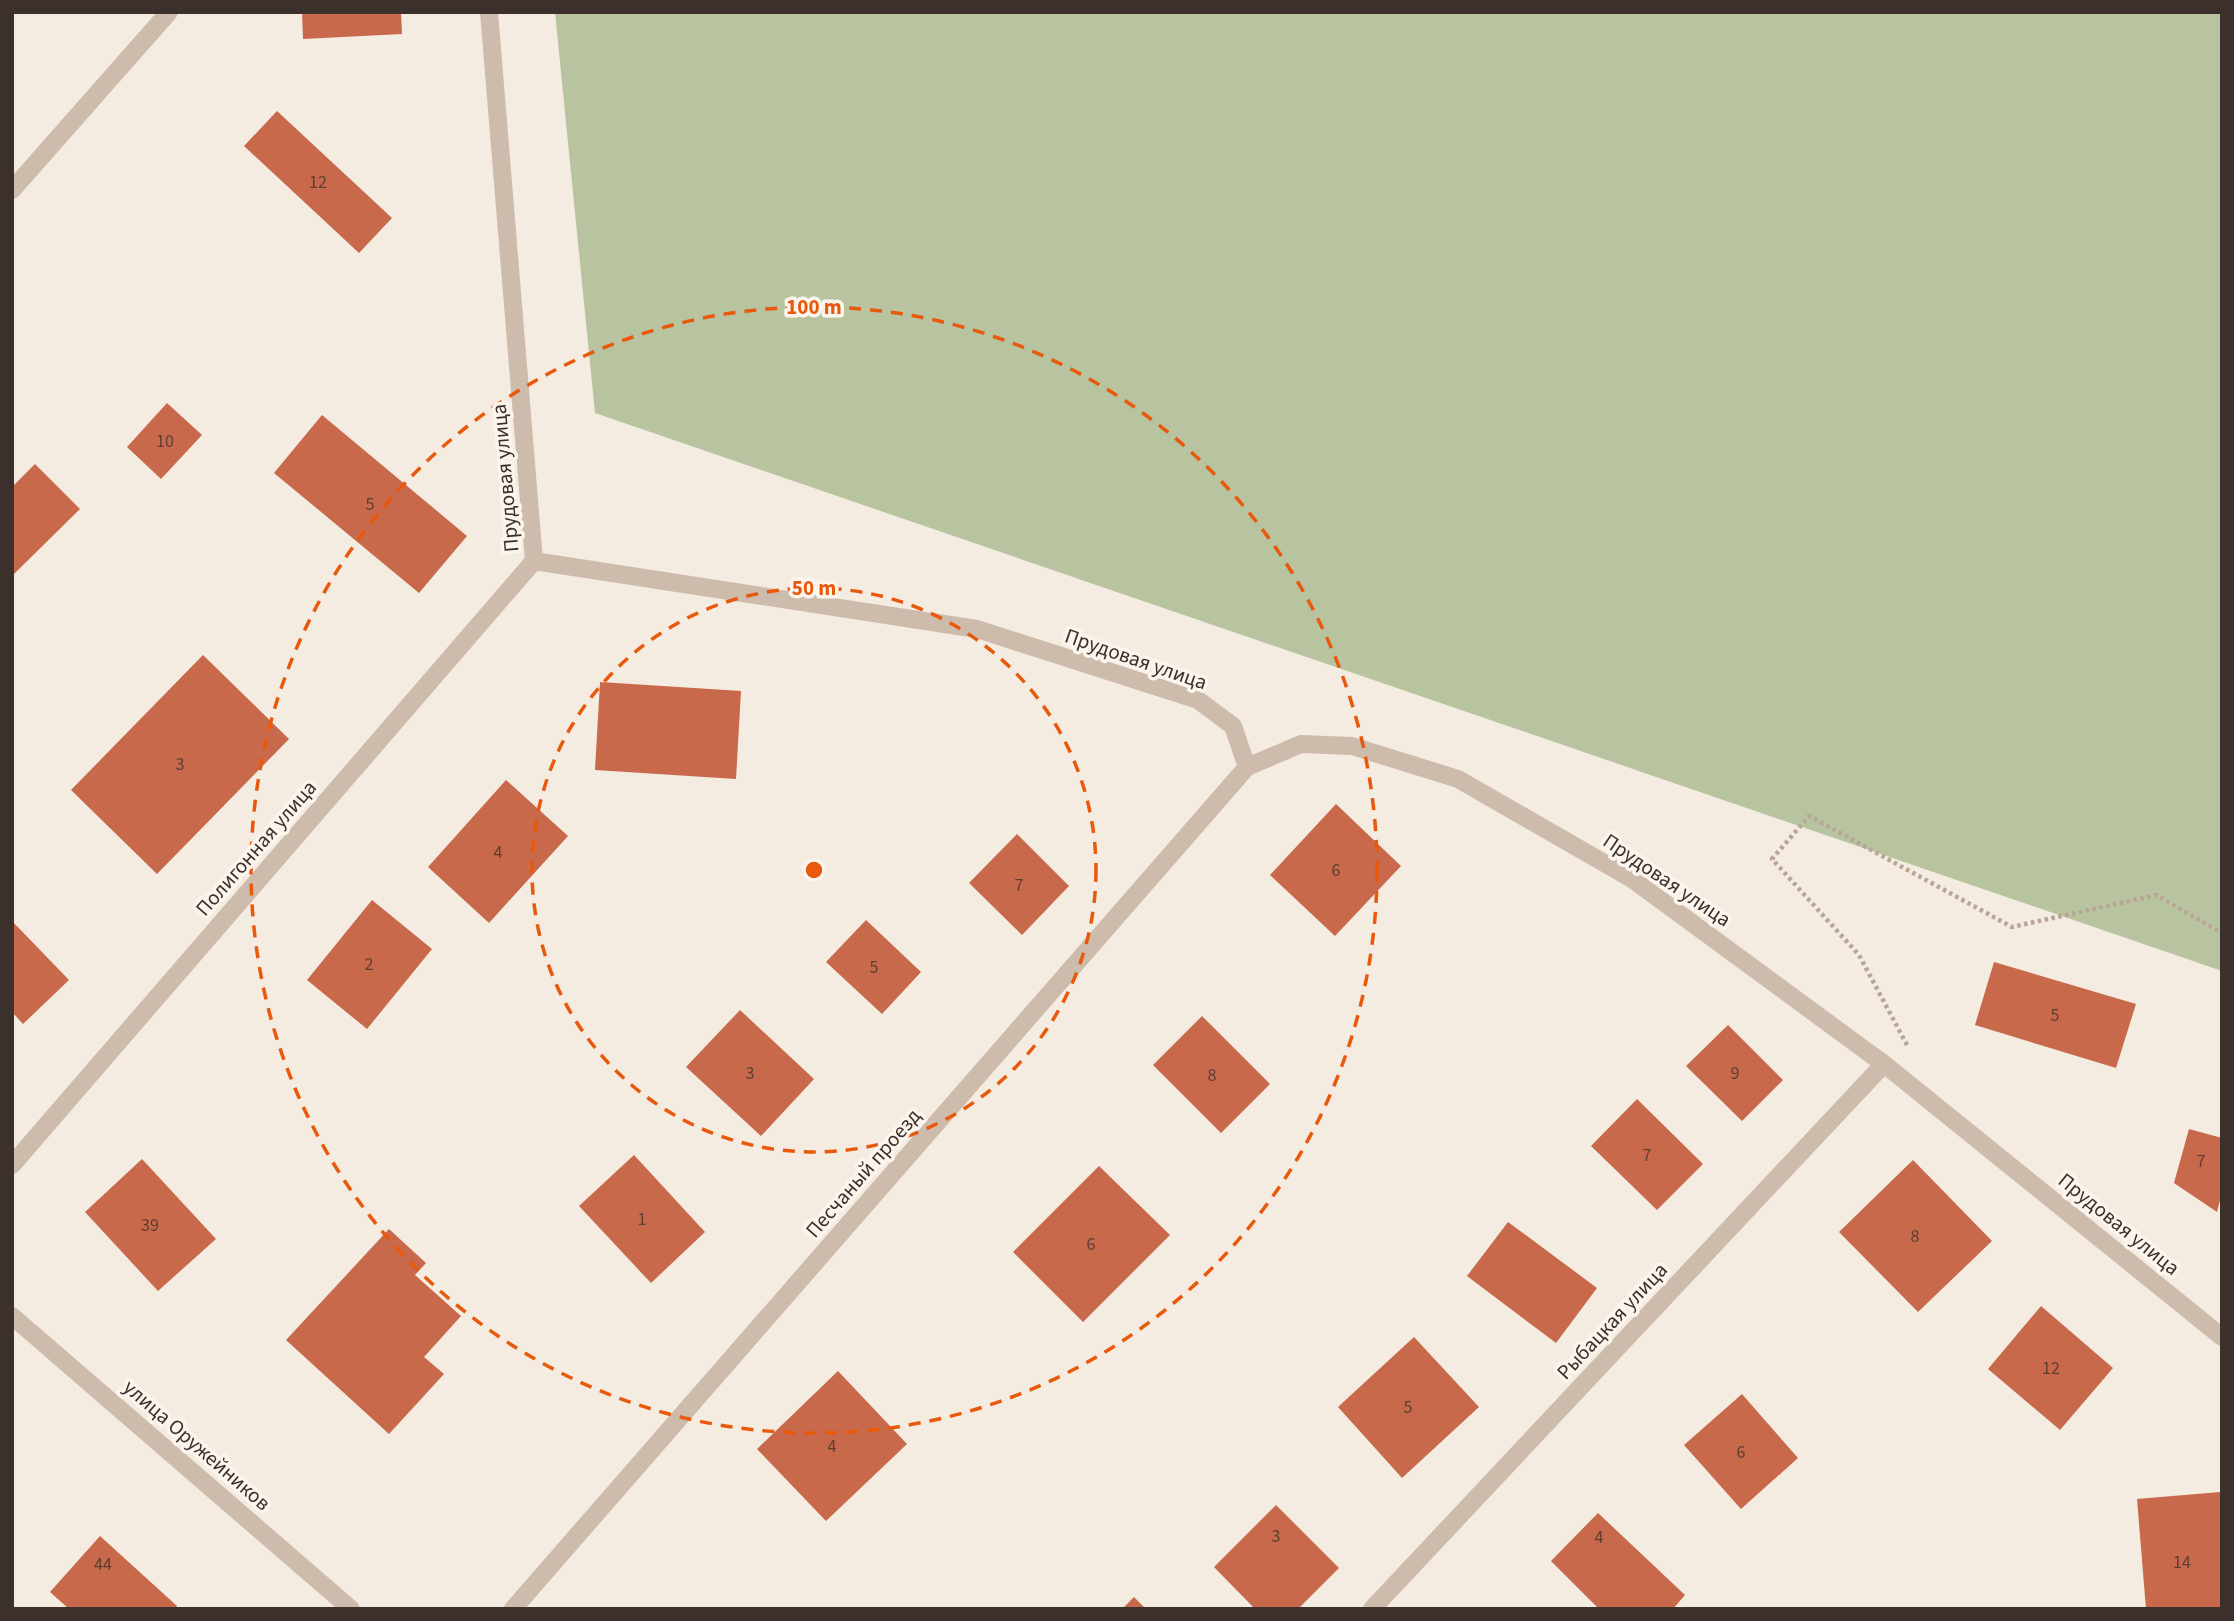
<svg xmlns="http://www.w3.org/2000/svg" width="2234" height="1621" font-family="'Source Sans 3',sans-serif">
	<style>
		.green { fill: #b8c4a0 }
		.building { fill: #c8694b }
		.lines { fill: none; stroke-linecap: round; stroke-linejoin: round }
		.path { stroke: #b9a596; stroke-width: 4.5; stroke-dasharray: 3.5 3.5; stroke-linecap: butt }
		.minor { stroke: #cdbbac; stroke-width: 18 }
		.ring { fill: none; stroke: #e8590c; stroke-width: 3.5; stroke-dasharray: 12 9 }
		.labels { text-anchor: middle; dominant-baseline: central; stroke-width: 7; stroke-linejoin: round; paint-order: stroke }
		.number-label { font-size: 18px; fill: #5e3e33 }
		.street-label { font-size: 21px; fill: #3b302b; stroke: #fbf5ee }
		.centre { fill: #e8590c; stroke: #fbf5ee; stroke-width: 3.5 }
		.ring-label { font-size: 21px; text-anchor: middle; font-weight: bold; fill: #e8590c; stroke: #fbf5ee; stroke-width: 7; stroke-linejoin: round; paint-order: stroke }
	</style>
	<rect width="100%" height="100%" fill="#f4ebe1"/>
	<!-- green -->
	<path class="green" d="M555,12H2222V971L595,413Z"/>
	<!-- building -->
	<path class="building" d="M302,12H401L402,34L303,39Z
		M277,111L392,218L359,253L244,146Z
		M167,403L202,435L161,479L127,447Z
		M322,415L467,536L419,593L274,473Z
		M35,464L80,509L14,574L12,487Z
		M203,655L289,739L157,874L71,790Z
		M600,682L741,691L736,779L595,770Z
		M506,780L568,836L489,923L428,867Z
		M1336,804L1401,866L1335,936L1270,875Z
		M1017,834L1069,886L1022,935L969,883Z
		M372,900L432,949L367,1029L307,980Z
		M866,920L921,972L882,1014L826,962Z
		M12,921L69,980L23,1024L12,1012Z
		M1994,962L2136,1004L2116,1068L1975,1025Z
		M740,1010L814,1079L761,1136L686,1067Z
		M1202,1016L1270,1084L1221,1133L1153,1065Z
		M1728,1025L1783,1080L1742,1121L1686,1066Z
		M1637,1099L1703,1164L1657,1210L1591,1146Z
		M2189,1129L2222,1138V1193L2217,1212L2174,1183Z
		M634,1155L705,1232L651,1283L579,1206Z
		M142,1159L216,1239L158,1291L85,1212Z
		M1913,1160L1992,1241L1918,1312L1839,1232Z
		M1099,1166L1170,1235L1083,1322L1013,1252Z
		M1508,1222L1597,1288L1556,1343L1467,1276Z
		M389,1229L426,1263L415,1275L461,1316L424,1357L444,1374L389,1434L286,1340Z
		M2041,1306L2113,1368L2060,1430L1988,1369Z
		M1414,1337L1479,1407L1402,1478L1338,1407Z
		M838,1371L907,1444L826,1521L757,1449Z
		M1742,1394L1798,1458L1741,1509L1684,1445Z
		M2220,1492L2222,1609H2146L2137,1499Z
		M1276,1505L1339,1568L1298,1609H1255L1214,1567Z
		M1598,1513L1685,1595L1673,1609H1599L1551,1561Z
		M100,1536L177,1606L175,1609H69L50,1592Z
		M1134,1597L1146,1609H1122Z"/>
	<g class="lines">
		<!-- path -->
		<path class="path" d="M1907,1045L1859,955L1772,859L1809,816L2012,927L2156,895L2222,933"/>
		<!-- minor -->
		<path class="minor" d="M489,12L534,561
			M12,190L169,12
			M534,561L977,629L1198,700L1233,726L1247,767
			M12,1165L534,561
			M12,1316L351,1609
			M513,1609L1247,767L1301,744L1352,746L1458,779L1632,879L1884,1064L2222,1337
			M1372,1609L1884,1064"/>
	</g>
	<!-- distance rings -->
	<g class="ring">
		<circle cx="814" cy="870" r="282"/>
		<circle cx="814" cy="870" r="563"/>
	</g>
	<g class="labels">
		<!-- number labels -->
		<g class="number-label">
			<text x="318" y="182">12</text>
			<text x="165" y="441">10</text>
			<text x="370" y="504">5</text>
			<text x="180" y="764">3</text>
			<text x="498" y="852">4</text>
			<text x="1336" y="870">6</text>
			<text x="1019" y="885">7</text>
			<text x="369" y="964">2</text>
			<text x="874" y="967">5</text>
			<text x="2055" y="1015">5</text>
			<text x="750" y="1073">3</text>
			<text x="1735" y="1073">9</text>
			<text x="1212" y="1075">8</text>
			<text x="1647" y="1155">7</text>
			<text x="2201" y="1161">7</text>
			<text x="642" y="1219">1</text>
			<text x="150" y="1225">39</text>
			<text x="1915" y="1236">8</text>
			<text x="1091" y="1244">6</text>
			<text x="2051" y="1368">12</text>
			<text x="1408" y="1407">5</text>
			<text x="832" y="1446">4</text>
			<text x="1741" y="1452">6</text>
			<text x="1276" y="1536">3</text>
			<text x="1599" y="1537">4</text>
			<text x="2182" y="1562">14</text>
			<text x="103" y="1564">44</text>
		</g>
		<!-- street labels -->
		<g class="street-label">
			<text transform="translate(505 478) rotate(-95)">Прудовая улица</text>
			<text transform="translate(1136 659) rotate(19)">Прудовая улица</text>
			<text transform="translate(256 848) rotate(-49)">Полигонная улица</text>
			<text transform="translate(1667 880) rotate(34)">Прудовая улица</text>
			<text transform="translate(863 1173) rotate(-49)">Песчаный проезд</text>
			<text transform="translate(2119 1224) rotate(39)">Прудовая улица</text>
			<text transform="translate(1612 1321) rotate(-47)">Рыбацкая улица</text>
			<text transform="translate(197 1445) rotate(41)">улица Оружейников</text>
		</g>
	</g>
	<circle cx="814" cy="870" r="10" class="centre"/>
	<g class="ring-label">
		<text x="814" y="314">100 m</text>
		<text x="814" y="595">50 m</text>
	</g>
	<!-- border -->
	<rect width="2234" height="1621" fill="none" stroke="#3b302b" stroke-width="28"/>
</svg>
